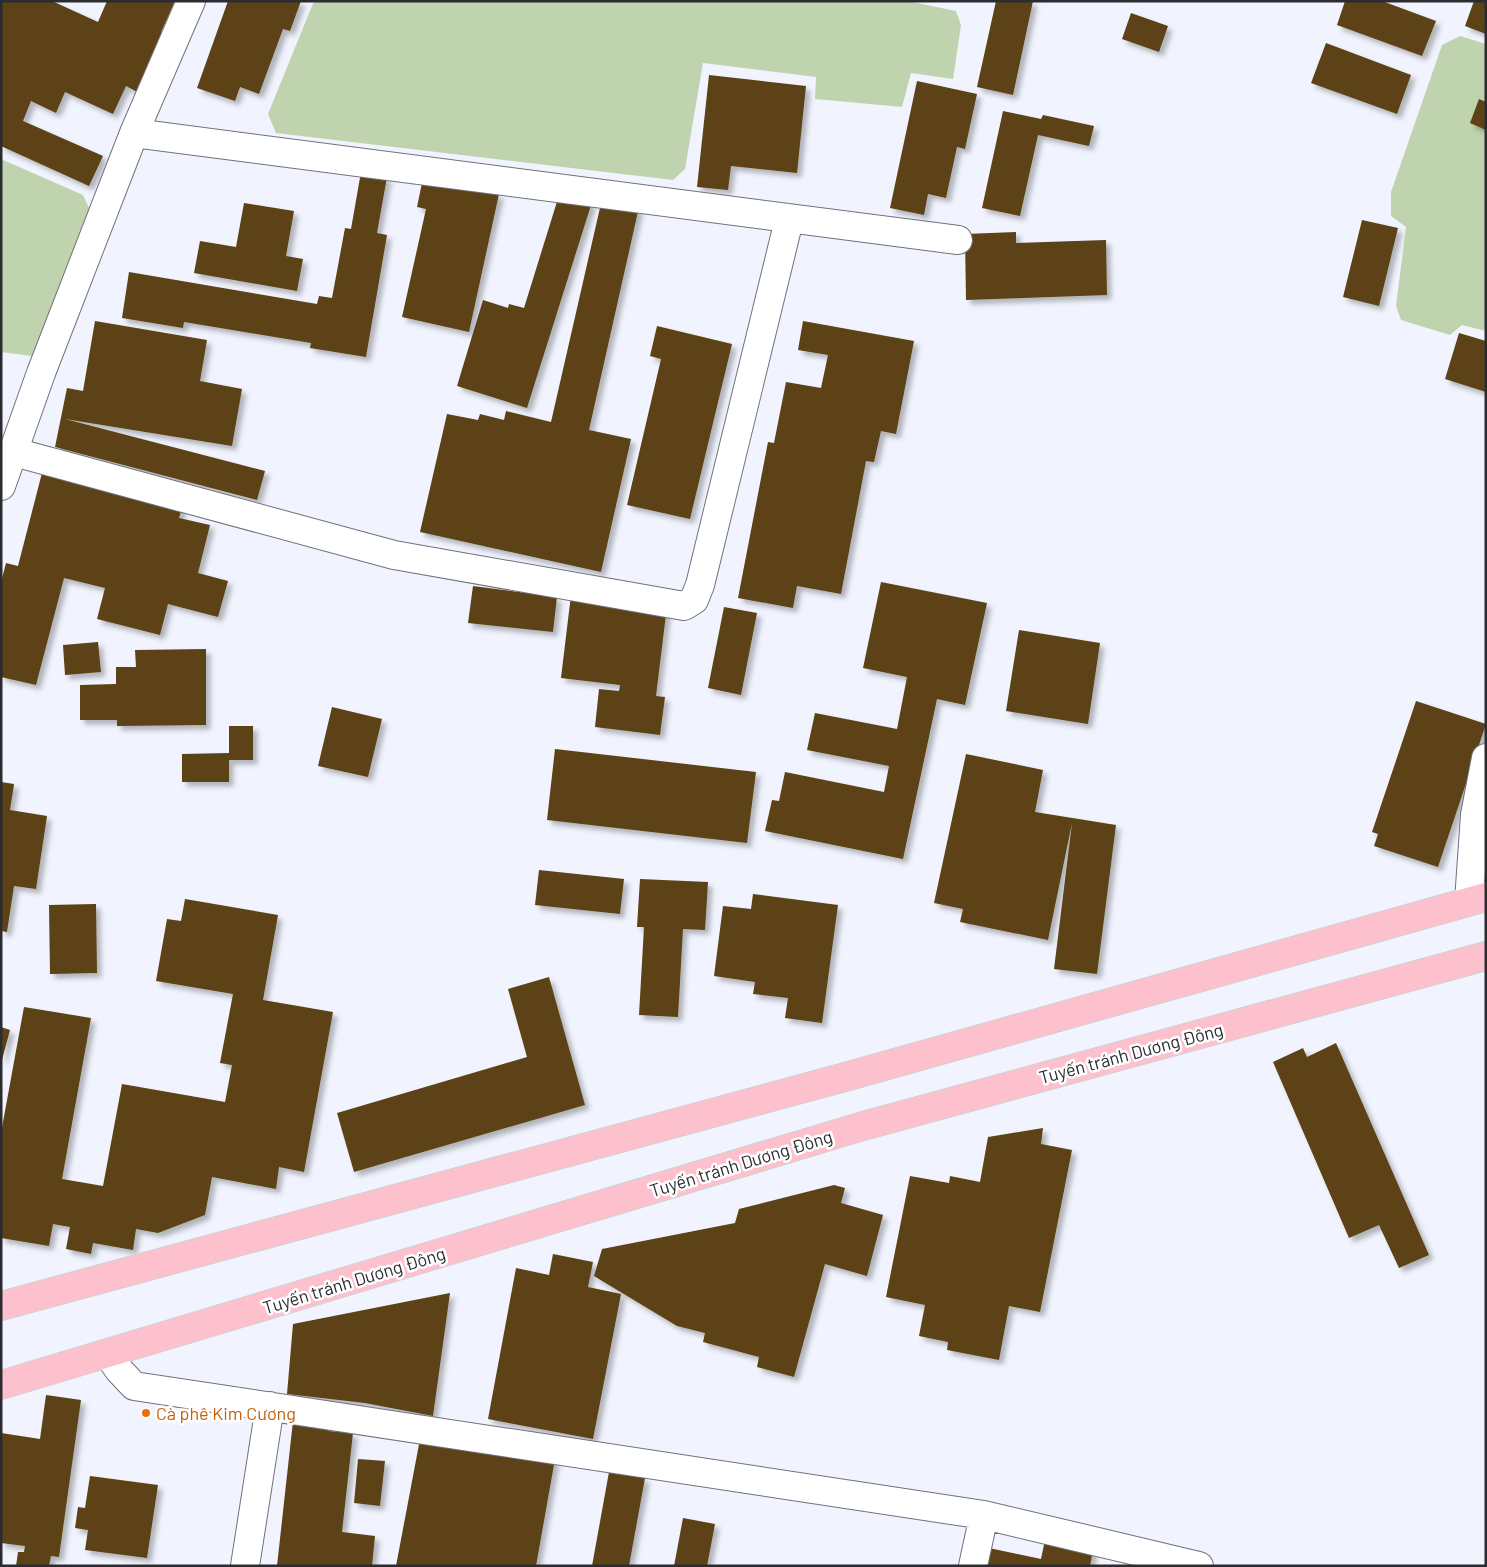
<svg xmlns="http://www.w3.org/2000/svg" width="1487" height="1567" font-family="Barlow,sans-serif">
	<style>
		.green { fill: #c0d3af }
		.building { fill: #5c4212; filter: url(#shadow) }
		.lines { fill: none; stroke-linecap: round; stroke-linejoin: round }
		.minor-casing { stroke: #6f727a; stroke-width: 30 }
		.major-casing { stroke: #d0d1d1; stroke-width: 30 }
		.minor { stroke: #fff; stroke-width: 28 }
		.major { stroke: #fdc1cd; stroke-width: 28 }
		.food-dot { fill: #e8710a; stroke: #fff; stroke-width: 2 }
		.labels { text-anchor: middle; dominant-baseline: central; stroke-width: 5; stroke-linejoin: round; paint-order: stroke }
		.street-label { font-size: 18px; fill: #2b2c30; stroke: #fff }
		.food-label { font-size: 18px; fill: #c56008; stroke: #fff; text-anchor: start }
	</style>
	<defs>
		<filter id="shadow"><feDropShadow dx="4.5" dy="4.5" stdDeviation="2.5" flood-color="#0004"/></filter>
	</defs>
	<rect width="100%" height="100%" fill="#f1f4fe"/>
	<!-- green -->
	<path class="green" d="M314,1H907L956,11L961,25L953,79L911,73L902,107L815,99L816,77L703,63L685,169L673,180L276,133L268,114Z
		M1460,36L1486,44V331L1462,325L1450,335L1401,320L1396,306L1406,227L1391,216V192L1442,45Z
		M1,159L83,195L90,210L32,356L1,352Z"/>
	<!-- building -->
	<path class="building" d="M1,1H52L98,22L107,1H175L161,32L172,36L145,96L126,86L113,114L65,92L56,113L31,101L23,121L103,156L89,186L1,146Z
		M228,1H301L290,31L283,29L259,94L240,87L235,101L197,88Z
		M996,1H1033L1013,95L977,87Z
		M1345,1H1382L1436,21L1422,56L1337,25Z
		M1474,1H1486V34L1465,26Z
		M1131,13L1168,26L1159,52L1122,39Z
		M1326,43L1411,75L1397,114L1311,83Z
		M709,75L806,86L797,173L731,166L728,190L697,187Z
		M917,81L977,94L965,149L957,147L946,198L928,194L924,215L890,208Z
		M1479,99L1486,102V130L1470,123Z
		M1003,111L1041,119L1043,115L1094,126L1089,146L1038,135L1020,216L982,208Z
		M361,172L387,177L377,233L387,235L366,357L310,348L311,343L184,322L183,328L122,318L129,272L317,304L319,296L332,298L345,228L351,229Z
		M423,178L499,194L469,332L402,317L426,209L417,207Z
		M560,192L592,202L527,408L457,386L483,300L508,308L509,304L524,308Z
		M602,199L639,207L589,430L631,439L601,572L420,532L447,414L478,420L480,414L504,420L506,411L551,422Z
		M244,203L294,211L286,256L303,259L297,291L194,273L200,241L236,247Z
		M1362,220L1398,228L1379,306L1343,297Z
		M1016,232V243L1106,240L1107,295L966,300L965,234Z
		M95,321L207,340L200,381L242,389L232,446L65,419L265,471L257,500L55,447L67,388L83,391Z
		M803,321L914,341L896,434L881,431L874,462L866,461L841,594L797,586L793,608L738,598L768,442L774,443L786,382L821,388L828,355L798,350Z
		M657,326L732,344L690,519L627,505L661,359L650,356Z
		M1459,333L1486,341V392L1445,379Z
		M43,469L183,504L179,518L210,525L198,573L228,581L218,617L168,604L160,635L97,619L105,588L64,578L36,685L1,677V582L6,563L18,566Z
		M881,582L987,603L965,705L937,699L903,859L765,831L772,800L779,801L785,772L884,792L889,766L807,750L815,713L897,729L907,677L863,668Z
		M473,586L557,597L553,632L468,623Z
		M571,595L667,606L656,696L665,697L660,735L595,727L599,689L619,691L620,685L561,678Z
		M724,607L757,613L741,695L708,688Z
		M1019,630L1100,643L1088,724L1006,711Z
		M98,642L101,672L65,675L63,645Z
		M206,649V725L117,726V720H80V685L116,684V667H136L135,650Z
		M1416,701L1486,724L1438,867L1374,846L1378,834L1372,832Z
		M332,707L382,719L368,777L318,766Z
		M229,726H253V760H229V782H182V754L229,753Z
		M555,749L756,772L747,843L547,820Z
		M966,754L1043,770L1035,812L1116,825L1097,974L1054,969L1072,823L1048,940L960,922L963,909L934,903Z
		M1,782L14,784L10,810L47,816L36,889L14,886L7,932L1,931Z
		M539,870L624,879L620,914L535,905Z
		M640,879L708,882L705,930L683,929L678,1017L639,1015L644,927H637Z
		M753,894L838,905L822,1023L785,1018L788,998L753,994L755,982L714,976L723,906L751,909Z
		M185,899L278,915L263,1000L333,1012L304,1172L279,1167L276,1189L212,1177L205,1215L158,1233L136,1229L133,1250L93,1243L91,1254L66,1249L70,1227L53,1224L49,1246L1,1238V1133L24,1007L91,1018L62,1179L103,1186L122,1084L225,1102L232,1065L220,1063L233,994L156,981L167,919L181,921Z
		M96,904L97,973L50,974L49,905Z
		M549,977L585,1105L354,1172L337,1113L527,1057L508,989Z
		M1,1027L10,1030L2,1060H1Z
		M1336,1043L1429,1255L1399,1268L1379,1225L1349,1238L1273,1062L1303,1048L1307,1057Z
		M1043,1128L1041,1144L1072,1150L1040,1312L1009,1306L999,1360L947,1350L948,1342L919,1336L925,1305L886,1297L910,1176L949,1183L950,1176L980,1182L988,1137Z
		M834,1185L845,1188L841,1203L883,1215L867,1276L825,1264L794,1377L757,1367L759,1357L703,1342L705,1333L677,1326L594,1276L602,1249L735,1223L739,1209Z
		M553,1254L593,1262L588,1287L621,1294L593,1439L488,1419L516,1268L549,1275Z
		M450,1293L433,1416L365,1403L287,1394L293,1324Z
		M46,1395L81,1400L59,1557L51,1556L49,1566H16L18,1552H24L25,1546L1,1543V1433L40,1439Z
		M293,1421L329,1425L328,1431L353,1433L342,1532L375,1536L372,1566H277Z
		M420,1439L555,1459L536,1566H396Z
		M358,1459L385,1461L380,1506L354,1503Z
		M609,1472L645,1478L629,1566H592Z
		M90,1476L158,1485L147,1558L85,1550L88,1530L75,1528L78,1507L85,1508Z
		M683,1518L715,1524L707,1566H674Z
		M1045,1540L1093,1550L1090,1566H985L989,1548L1041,1559Z"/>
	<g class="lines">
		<defs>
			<path id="minor" d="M134,133L958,240
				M14,452L394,555L684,606L694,600L700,585L789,220
				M1,486L41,373L134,133L191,1
				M1469,901L1475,815L1486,758
				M108,1354L119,1370L134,1386L984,1515L1199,1566
				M245,1566L270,1406
				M973,1566L984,1515"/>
			<path id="major" d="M1,1306L845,1077L1486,897
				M1,1385L863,1126L1486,956"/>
		</defs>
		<!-- minor casing -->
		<use href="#minor" class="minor-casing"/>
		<!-- major casing -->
		<use href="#major" class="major-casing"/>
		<!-- minor -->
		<use href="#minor" class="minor"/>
		<!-- major -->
		<use href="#major" class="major"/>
	</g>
	<!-- markers -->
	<circle class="food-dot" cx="146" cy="1413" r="5"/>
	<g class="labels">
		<!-- street labels -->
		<g class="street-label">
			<text transform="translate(1131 1053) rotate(-15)">Tuyến tránh Dương Đông</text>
			<text transform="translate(741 1163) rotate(-17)">Tuyến tránh Dương Đông</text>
			<text transform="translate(354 1280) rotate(-17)">Tuyến tránh Dương Đông</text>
		</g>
		<!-- food labels -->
		<g class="food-label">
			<text x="156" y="1413">Cà phê Kim Cương</text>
		</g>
	</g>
	<!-- border -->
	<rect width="1487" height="1567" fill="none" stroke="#2b2c30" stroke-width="5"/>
</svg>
